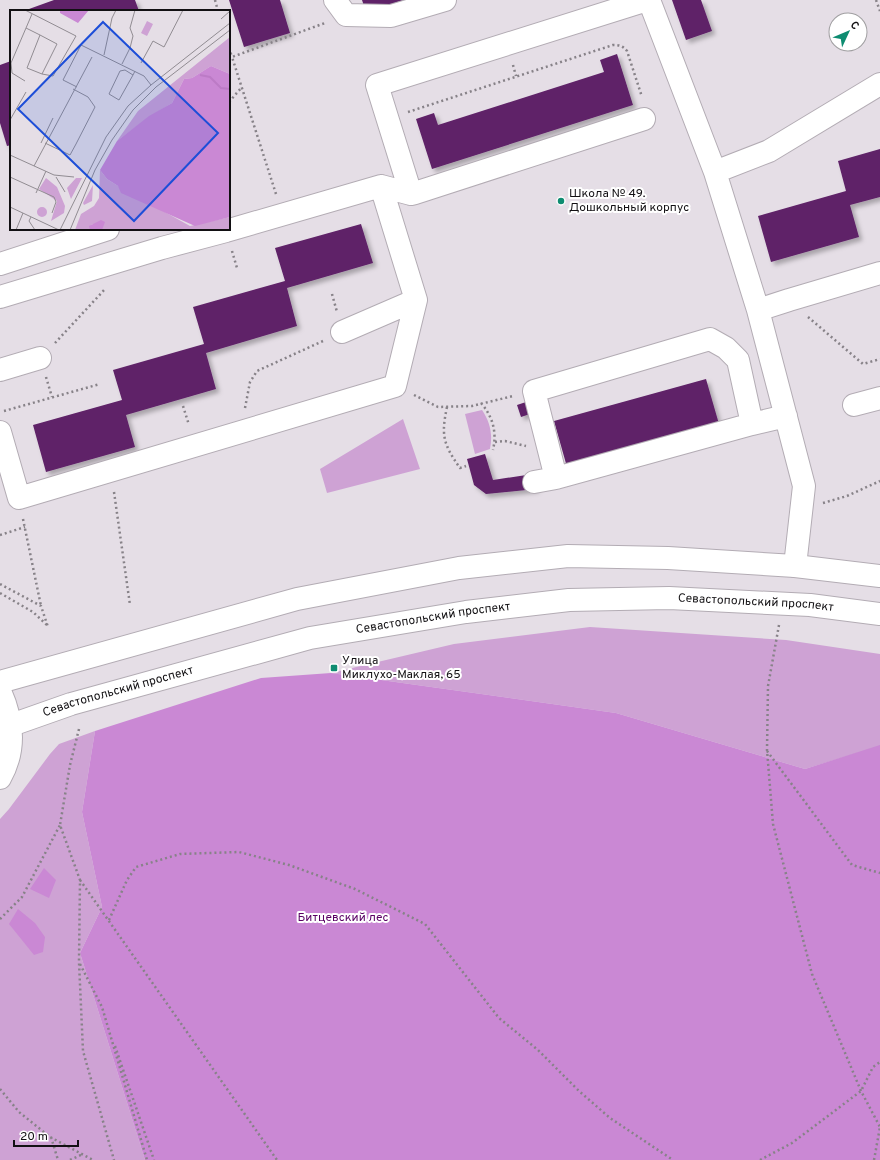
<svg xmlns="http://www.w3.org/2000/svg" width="880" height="1160" font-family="Overpass,sans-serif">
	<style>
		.green { fill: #cea2d4 }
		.forest { fill: #ca88d4 }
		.building { fill: #5e2167; filter: url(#shadow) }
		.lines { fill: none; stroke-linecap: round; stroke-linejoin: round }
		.minor-casing { stroke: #b3acb4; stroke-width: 24 }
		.major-casing { stroke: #b3acb4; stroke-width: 24 }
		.path { stroke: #878288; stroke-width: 2.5; stroke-dasharray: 2 3; stroke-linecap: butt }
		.minor { stroke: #fff; stroke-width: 22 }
		.major { stroke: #fff; stroke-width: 22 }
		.poi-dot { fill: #0e8c71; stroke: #fff; stroke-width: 1.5 }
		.labels { text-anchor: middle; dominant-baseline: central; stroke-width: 4; stroke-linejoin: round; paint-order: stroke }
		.poi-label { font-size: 12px; fill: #121013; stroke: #fff; text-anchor: start }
		.street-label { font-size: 12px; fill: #121013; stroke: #fff }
		.park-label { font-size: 12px; fill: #590064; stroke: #fff }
		.inset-river { fill: none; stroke: #bc7bc6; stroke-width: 2 }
		.inset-road { fill: none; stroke: #918c92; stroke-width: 1 }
		.view { fill: #1d4ed8; fill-opacity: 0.15; stroke: #1d4ed8; stroke-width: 2 }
		.inset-edge { fill: none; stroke: #121013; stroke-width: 2 }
	</style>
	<defs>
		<filter id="shadow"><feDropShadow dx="3.5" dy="3.5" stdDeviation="2" flood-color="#0004"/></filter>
	</defs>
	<rect width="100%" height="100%" fill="#e5dee6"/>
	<!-- green -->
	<path class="green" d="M482,410C490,422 493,434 490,449L475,454L465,414Z
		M403,419L420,469L327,493L320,469Z
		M590,627L786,640L880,654V746L805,769L616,713L331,673L454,644Z
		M95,731L82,812L102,907L80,953L145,1160H0V819L9,809L50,754L59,744Z"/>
	<!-- forest -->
	<path class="forest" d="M331,673L616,713L805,769L880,745V1160H145L80,953L102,907L82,812L95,731L261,678Z
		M44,868L56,880L49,898L30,889Z
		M18,909L35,923L45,937L43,952L34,955L9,924Z"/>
	<!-- building -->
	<path class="building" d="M54,0H135L139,11H30L29,9Z
		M229,0H280L290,33L244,47Z
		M362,0H404L366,12Z
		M672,0H701L712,31L686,40Z
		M617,54L633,105L432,169L416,119L434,113L438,125L604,72L600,60Z
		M11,61V145L7,146L0,123V65Z
		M880,149V197L850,205L859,237L771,262L758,216L846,191L838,161Z
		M361,224L373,263L287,288L297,326L206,353L216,389L126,415L135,447L46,472L33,425L122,400L113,370L204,344L193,307L285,281L275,248Z
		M706,379L719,424L567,467L554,421Z
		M529,401L533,413L521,417L517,405Z
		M485,454L493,480L533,474L536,489L486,494L474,485L467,459Z"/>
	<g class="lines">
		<defs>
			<path id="minor" d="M335,0L346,15L391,16L445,0
				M649,0L715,172L758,310L804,486L795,566
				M715,172L769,151L880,84
				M411,194L377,85L647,0
				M0,264L108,229
				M0,297L162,248L226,231L381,186L411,194L415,193L644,119
				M758,310L789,300L880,273
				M342,332L416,300
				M0,370L40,358
				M854,405L880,398
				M752,424L556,478L534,391L710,339L726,348L738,360L752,424L786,416
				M0,432L19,498L395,386L416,300L381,186
				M534,482L556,478"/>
			<g id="major">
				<path d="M0,682L297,599L459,568L568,556L668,558L795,566L880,576"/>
				<path d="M0,691C13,720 16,750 0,778"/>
				<path id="s1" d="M0,729L71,704L310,638L466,612L569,600L669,598L810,605L880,614"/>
			</g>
		</defs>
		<!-- minor casing -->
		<use href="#minor" class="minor-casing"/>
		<!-- major casing -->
		<use href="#major" class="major-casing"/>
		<!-- path -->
		<path class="path" d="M215,0L218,11
			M876,0L880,11
			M229,48L232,57
			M513,65L516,76
			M229,102L242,87
			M408,112L613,45C620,45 623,46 627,51L642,97
			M276,194L232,57L325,23
			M232,251L237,268
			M332,294L337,312
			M808,317L863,364L880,359
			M55,343L106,288
			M46,377L52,397
			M414,395L438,407L472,406L513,396
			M481,403C493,417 497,432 493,450
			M183,406L189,425
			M447,407C441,435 443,444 460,468L466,466
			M245,408L250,382L257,371L323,341
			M4,411L100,384
			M495,442L505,441L526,446
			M114,492L130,605
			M823,503L847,496L880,481
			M23,519L41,606
			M0,535L25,527
			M0,584L41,606L48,627
			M0,593L33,612L48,626
			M779,625L768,686L767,750L773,824L812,974L861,1091L880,1127
			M79,729L70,765L60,825L80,880L79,962L83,1051L114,1160
			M767,751L852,865L880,873
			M80,880L277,1160
			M0,919L22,897L60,825
			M109,920L127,880L136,867L180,854L239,852L289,865L355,889L425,924L499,1018L538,1050L579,1091L610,1118L673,1160
			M80,964L102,1007L147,1160
			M115,1046L154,1160
			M0,1089L19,1112L50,1137L93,1160
			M51,1137L58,1160
			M70,1160L83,1154
			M760,1160L792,1143L861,1091L873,1067L880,1062
			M874,1160L880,1127"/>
		<!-- minor -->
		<use href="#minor" class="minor"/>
		<!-- major -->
		<use href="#major" class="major"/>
	</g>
	<!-- markers -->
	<g class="poi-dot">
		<circle cx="561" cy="201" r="4"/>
		<rect x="330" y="664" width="8" height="8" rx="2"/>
	</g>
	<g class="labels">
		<!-- poi labels -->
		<g class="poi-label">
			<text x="569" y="194">Школа № 49.<tspan x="569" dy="14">Дошкольный корпус</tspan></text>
			<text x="342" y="661">Улица<tspan x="342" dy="14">Миклухо-Маклая, 65</tspan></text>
		</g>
		<!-- street labels -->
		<g class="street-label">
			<text stroke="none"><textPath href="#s1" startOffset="772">Севастопольский проспект</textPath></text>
			<text stroke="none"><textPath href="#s1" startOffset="448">Севастопольский проспект</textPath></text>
			<text stroke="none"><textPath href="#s1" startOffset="124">Севастопольский проспект</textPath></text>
		</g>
		<!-- park labels -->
		<g class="park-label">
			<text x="343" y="918">Битцевский лес</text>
		</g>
	</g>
	<!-- overview -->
	<g transform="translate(10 10)">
		<rect width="220" height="220" fill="#e5dee6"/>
		<path d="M137,11L143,14L137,26L131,23ZM220,27V64L201,56L182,68L174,69L162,93L139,107L107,131L128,101ZM90,160L97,169L108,176L180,216L220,207V220H92L82,214L80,220H65L71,204L84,196L89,188ZM36,168L47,177L55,196L54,203L41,211L47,191L29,179ZM66,168H72L61,189L57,178ZM83,175L82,191L74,195L73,193ZM27 202a5 5 0 1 1 10 0a5 5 0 1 1-10 0Z" fill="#cea2d4"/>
		<path d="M50,0H79L68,13L50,3ZM201,56L220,64V207L185,216L111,183L108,176L97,169L90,160L107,131L139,106L162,93L174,69L182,68ZM91,210L95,212L92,220H80L79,216Z" fill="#ca88d4"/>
		<path class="inset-river" d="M190,65L200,67L211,78L220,79"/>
		<path class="inset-road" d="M15,0L66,26L43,66L32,64L17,58L30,25L47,34L32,64M211,9L220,1M16,18L30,25M94,45L102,8L106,0M131,53L143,31L154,37L173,0M112,54L120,38L123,26L120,18L125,0M123,65L109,90L99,84L110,61L115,60L123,65L125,61M15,71L2,63L1,53L22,4M67,77L53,70L71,35L134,66L141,75M0,110L16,82M31,133L43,108M35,133L60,145L66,134L85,97L78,87L63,79M0,145L44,165L64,167M24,156L82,47M0,167L44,187L46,192L42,203M46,167L55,182M26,183L36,161M0,197L49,220M21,207L19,211L25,220M6,220L13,203M50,220L96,127L118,96L141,75L220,13M60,220L85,160L102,130L123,100L146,77L220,20"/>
		<path class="view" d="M93,12L208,123L124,211L8,99Z"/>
		<rect width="220" height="220" class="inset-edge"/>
	</g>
	<!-- north arrow -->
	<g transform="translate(848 32) rotate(46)"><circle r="19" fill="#ffffff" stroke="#a09fa1"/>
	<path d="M0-3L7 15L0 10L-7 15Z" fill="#0e8c71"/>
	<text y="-6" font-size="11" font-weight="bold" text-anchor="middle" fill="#121013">С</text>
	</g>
	<!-- scale -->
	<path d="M14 1140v6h64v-6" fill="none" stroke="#121013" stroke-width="2"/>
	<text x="20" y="1140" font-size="12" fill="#121013" stroke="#ffffff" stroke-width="3" paint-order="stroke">20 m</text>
</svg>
